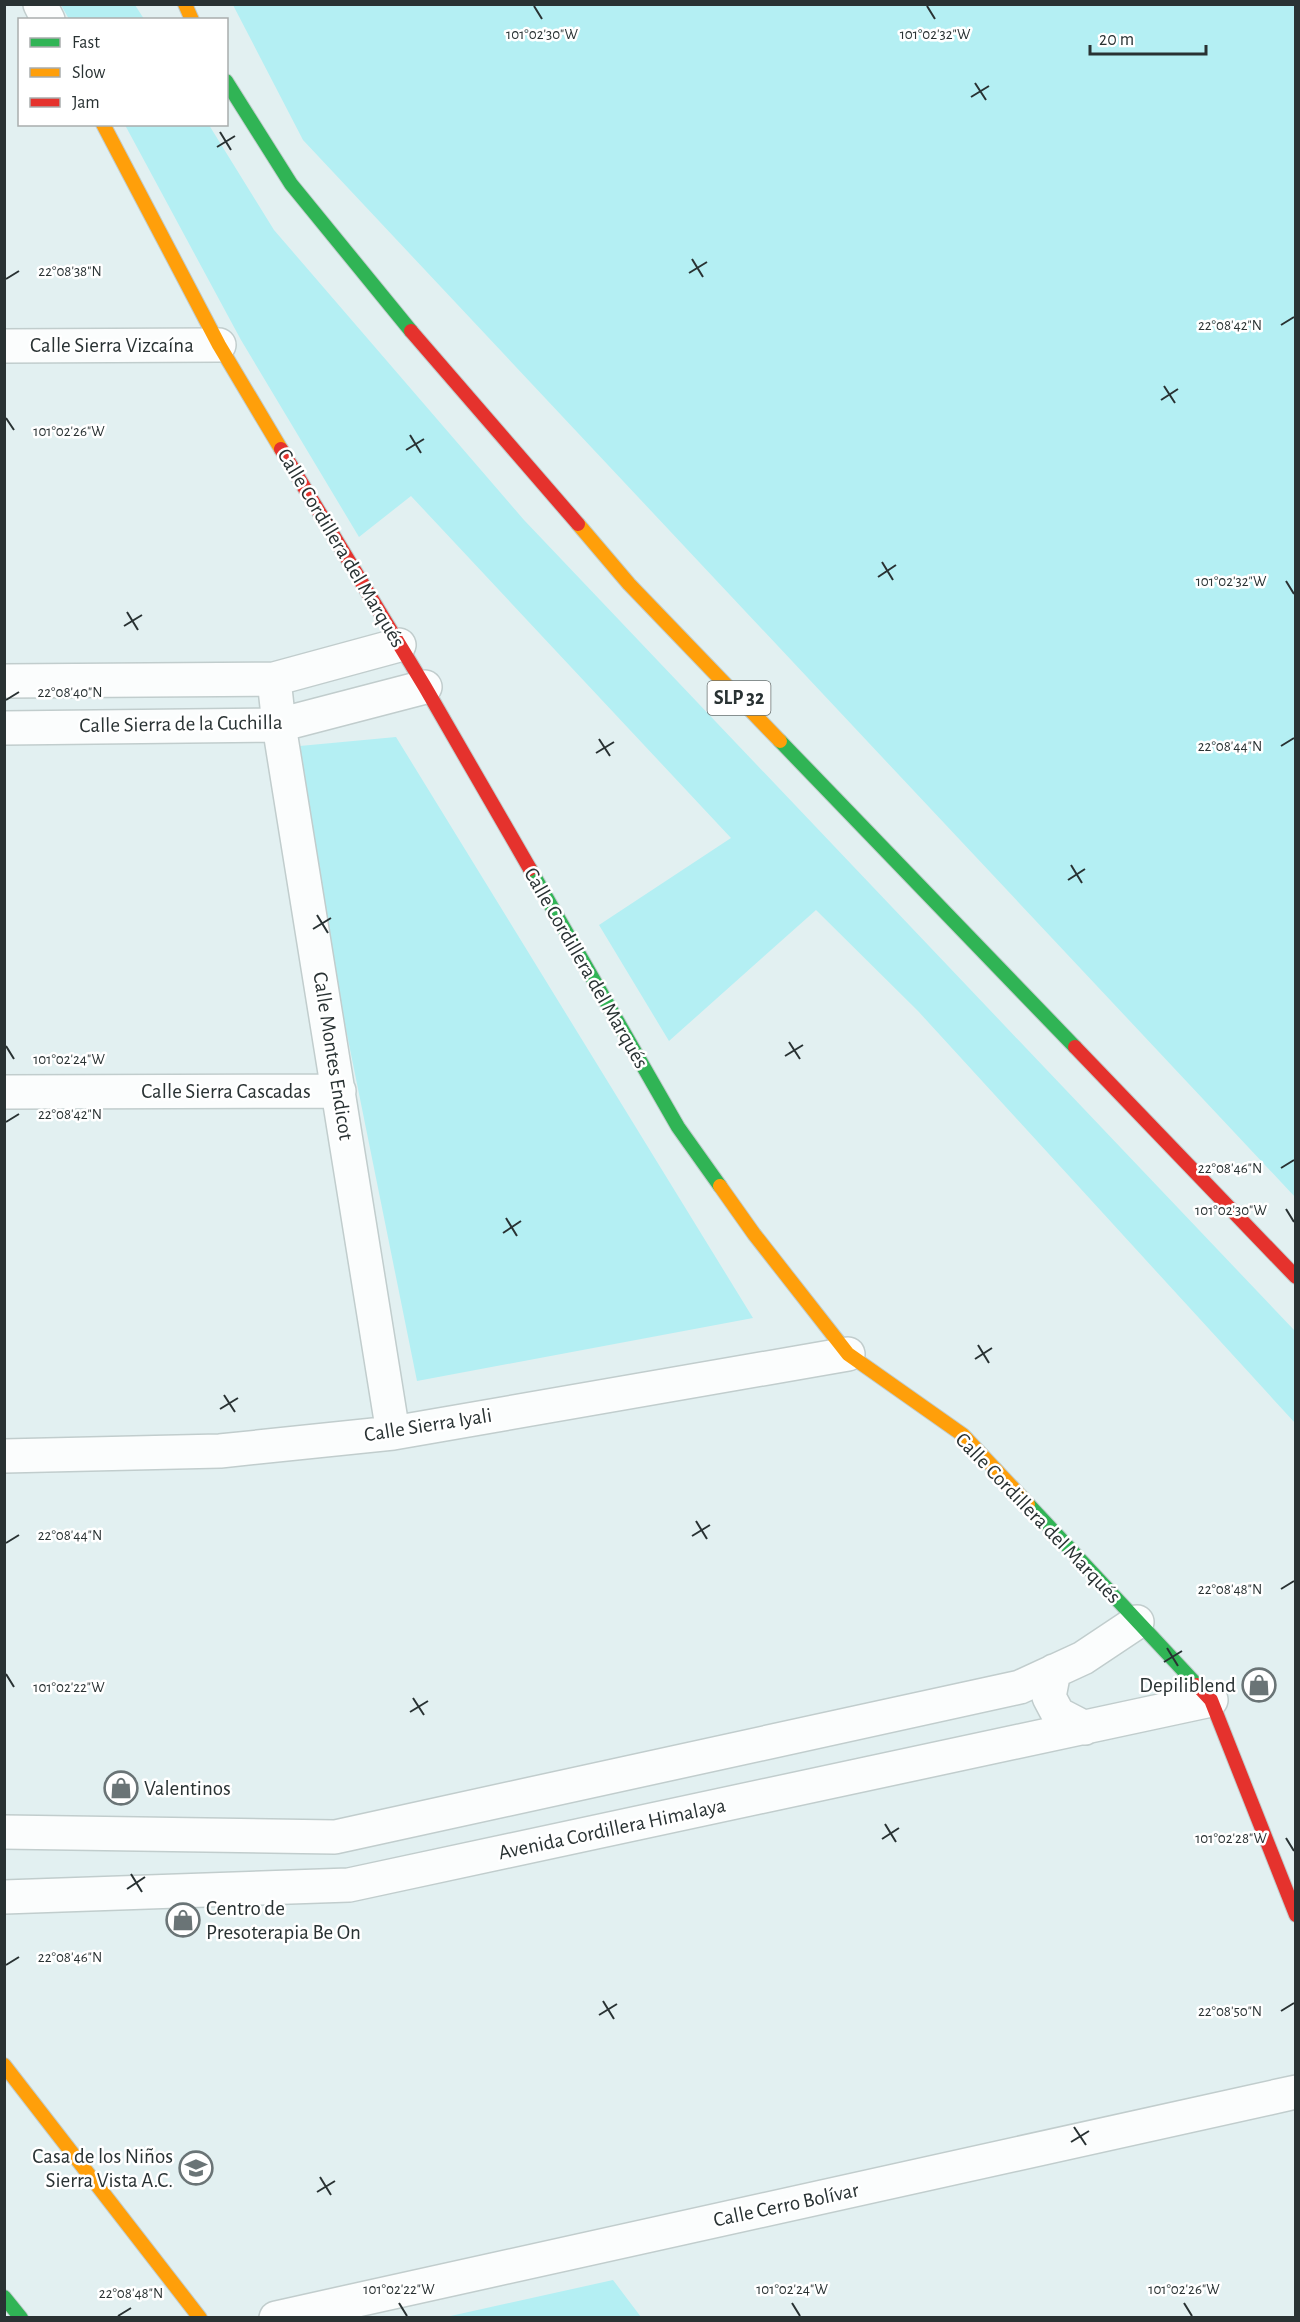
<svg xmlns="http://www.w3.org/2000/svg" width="1300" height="2322" font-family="'Alegreya Sans',sans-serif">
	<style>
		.green { fill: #b4eff3 }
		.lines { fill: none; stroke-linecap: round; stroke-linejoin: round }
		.street-casing { stroke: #c1cdcd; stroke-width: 36 }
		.fast-casing { stroke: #c1cdcd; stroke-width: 16 }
		.slow-casing { stroke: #c1cdcd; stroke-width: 16 }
		.jam-casing { stroke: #c1cdcd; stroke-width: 16 }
		.street { stroke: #fbfdfd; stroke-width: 33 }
		.fast { stroke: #30b455; stroke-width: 14 }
		.slow { stroke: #ff9f0a; stroke-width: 14 }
		.jam { stroke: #e5322d; stroke-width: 14 }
		.ticks { fill: none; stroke: #293233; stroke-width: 2 }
		.labels { text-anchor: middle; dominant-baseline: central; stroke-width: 5; stroke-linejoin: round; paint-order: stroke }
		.shield { fill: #fff; stroke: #697070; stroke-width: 1.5 }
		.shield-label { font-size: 20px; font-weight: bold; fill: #293233 }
		.street-label { font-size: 21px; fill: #293233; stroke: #fff }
		.poi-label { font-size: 21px; fill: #293233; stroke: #fff; text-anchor: end }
		.ticks-label { font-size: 15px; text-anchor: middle; fill: #293233; stroke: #fff; stroke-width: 5; stroke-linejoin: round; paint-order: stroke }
	</style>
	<rect width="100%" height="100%" fill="#e2f0f1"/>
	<!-- green -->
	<path class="green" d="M61,5H135L144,19H69Z
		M233,5H1295V1197L303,140Z
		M125,125H209L274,230L524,520L1295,1331V1423L918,1011L816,910L669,1041L599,925L731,838L411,496L359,537L241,340Z
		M396,737L753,1318L417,1381L289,747Z
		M613,2280L641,2317H446Z"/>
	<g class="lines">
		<defs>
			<path id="street" d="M40,4L48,20
				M4,346L219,345
				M274,679L279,725L393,1433
				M4,681L274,679L399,645
				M4,728L279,725L425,687
				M4,1092L339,1091
				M4,1456L220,1451L393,1433L848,1354
				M1054,1671L1049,1697L1058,1714L1085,1728
				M4,1832L335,1837L1020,1687L1083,1658L1137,1622
				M4,1897L349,1885L1211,1700
				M276,2318L1296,2092"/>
			<path id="fast" d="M226,81L291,184L411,331
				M780,741L1075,1047
				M530,869L678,1127L720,1186
				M1028,1504L1197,1685
				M4,2297L21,2318"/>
			<path id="slow" d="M185,4L192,20
				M103,124L219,345L281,449
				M578,524L629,584L780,741
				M720,1186L754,1234L848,1354L963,1435L1028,1504
				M4,2065L200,2318"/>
			<path id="jam" d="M411,331L578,524
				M281,449L425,687L530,869
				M1075,1047L1296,1277
				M1197,1685L1211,1700L1296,1915"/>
		</defs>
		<!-- street casing -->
		<use href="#street" class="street-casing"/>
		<!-- fast casing -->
		<use href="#fast" class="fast-casing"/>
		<!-- slow casing -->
		<use href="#slow" class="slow-casing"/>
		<!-- jam casing -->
		<use href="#jam" class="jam-casing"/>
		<!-- street -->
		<use href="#street" class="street"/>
		<!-- fast -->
		<use href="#fast" class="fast"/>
		<!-- slow -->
		<use href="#slow" class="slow"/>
		<!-- jam -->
		<use href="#jam" class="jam"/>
	</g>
	<!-- ticks -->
	<path class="ticks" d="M534,6L542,19M927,6L935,19M975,83L986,100M971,97L989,86M220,132L231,150M217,147L235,136M692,259L703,277M689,273L707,262M6,279L19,271M1281,325L1294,317M1164,386L1175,403M1161,400L1178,389M6,418L14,430M410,435L421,453M406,450L424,439M882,562L893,580M878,577L896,565M1286,581L1294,594M127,612L138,630M124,626L142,615M6,700L19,692M599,739L610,756M1281,746L1294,738M596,753L614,742M1071,865L1082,883M1068,880L1085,869M317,915L328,933M313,929L331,918M789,1042L800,1059M6,1046L14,1059M785,1056L803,1045M6,1122L19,1114M1281,1168L1294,1160M1286,1209L1294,1222M506,1218L517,1236M503,1233L521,1221M978,1345L989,1363M975,1359L992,1348M224,1395L235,1412M220,1409L238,1398M696,1521L707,1539M692,1536L710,1525M6,1543L19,1535M1281,1589L1294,1581M1167,1648L1178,1666M1164,1662L1182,1651M6,1674L14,1687M413,1698L424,1715M410,1712L428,1701M885,1824L896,1842M1286,1838L1294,1851M882,1839L899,1828M131,1874L142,1892M127,1889L145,1877M6,1965L19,1957M603,2001L614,2019M1281,2011L1294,2003M599,2015L617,2004M1074,2127L1086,2145M1071,2142L1089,2131M320,2177L331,2195M317,2192L335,2181M399,2303L407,2316M792,2303L800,2316M1184,2303L1192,2316M118,2316L131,2308"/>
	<!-- icons -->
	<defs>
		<symbol id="shop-ring" viewBox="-11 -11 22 22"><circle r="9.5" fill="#fff" stroke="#6a7476" stroke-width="1.5"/><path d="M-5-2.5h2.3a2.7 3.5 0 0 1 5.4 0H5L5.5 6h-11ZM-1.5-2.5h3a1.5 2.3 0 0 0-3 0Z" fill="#6a7476"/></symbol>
		<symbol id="school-ring" viewBox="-11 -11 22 22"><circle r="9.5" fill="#fff" stroke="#6a7476" stroke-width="1.5"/><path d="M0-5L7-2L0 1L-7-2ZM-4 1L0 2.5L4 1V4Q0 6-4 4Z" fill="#6a7476"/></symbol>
	</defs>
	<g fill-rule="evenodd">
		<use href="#shop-ring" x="1240" y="1666" width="38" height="38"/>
		<use href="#shop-ring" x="102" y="1769" width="38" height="38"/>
		<use href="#shop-ring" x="164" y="1901" width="38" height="38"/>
		<use href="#school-ring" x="177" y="2149" width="38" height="38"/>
	</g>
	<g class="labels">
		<!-- shield labels -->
		<rect class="shield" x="707.5" y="681" width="63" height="34" rx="4.5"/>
		<g class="shield-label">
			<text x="739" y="698">SLP 32</text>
		</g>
		<!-- street labels -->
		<g class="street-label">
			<text x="112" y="345">Calle Sierra Vizcaína</text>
			<text transform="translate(341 548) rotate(59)">Calle Cordillera del Marqués</text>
			<text transform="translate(181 724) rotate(-1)">Calle Sierra de la Cuchilla</text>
			<text transform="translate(586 968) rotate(60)">Calle Cordillera del Marqués</text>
			<text transform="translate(333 1056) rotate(81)">Calle Montes Endicot</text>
			<text x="226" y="1091">Calle Sierra Cascadas</text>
			<text transform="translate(428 1425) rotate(-9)">Calle Sierra Iyali</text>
			<text transform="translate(1038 1518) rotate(46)">Calle Cordillera del Marqués</text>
			<text transform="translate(612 1829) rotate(-12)">Avenida Cordillera Himalaya</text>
			<text transform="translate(786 2205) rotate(-12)">Calle Cerro Bolívar</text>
		</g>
		<!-- poi labels -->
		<g class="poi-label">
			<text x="1236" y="1685">Depiliblend</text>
			<text x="144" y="1788" text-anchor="start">Valentinos</text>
			<text x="206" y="1908" text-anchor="start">Centro de<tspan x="206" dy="24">Presoterapia Be On</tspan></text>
			<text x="173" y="2156">Casa de los Niños<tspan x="173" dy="24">Sierra Vista A.C.</tspan></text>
		</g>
	</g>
	<g class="ticks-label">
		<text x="542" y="39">101°02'30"W</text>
		<text x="935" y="39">101°02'32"W</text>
		<text x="70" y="276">22°08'38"N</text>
		<text x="1230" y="330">22°08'42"N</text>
		<text x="69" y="436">101°02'26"W</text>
		<text x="1231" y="586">101°02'32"W</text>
		<text x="70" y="697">22°08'40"N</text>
		<text x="1230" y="751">22°08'44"N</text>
		<text x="69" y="1064">101°02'24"W</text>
		<text x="70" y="1119">22°08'42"N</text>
		<text x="1230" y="1173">22°08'46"N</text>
		<text x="1231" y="1215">101°02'30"W</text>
		<text x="70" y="1540">22°08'44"N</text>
		<text x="1230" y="1594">22°08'48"N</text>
		<text x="69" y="1692">101°02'22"W</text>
		<text x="1231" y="1843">101°02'28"W</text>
		<text x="70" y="1962">22°08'46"N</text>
		<text x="1230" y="2016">22°08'50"N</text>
		<text x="399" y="2294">101°02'22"W</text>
		<text x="792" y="2294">101°02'24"W</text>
		<text x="1184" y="2294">101°02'26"W</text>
		<text x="131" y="2298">22°08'48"N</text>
	</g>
	<!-- border -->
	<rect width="1300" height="2322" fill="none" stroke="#293233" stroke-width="12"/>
	<!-- legend -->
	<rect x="18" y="18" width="210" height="108" fill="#ffffff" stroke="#a9adad" stroke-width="1.5"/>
	<rect x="30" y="38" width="30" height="9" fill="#30b455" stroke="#a9adad" stroke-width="1.5"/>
	<text x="72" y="48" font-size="18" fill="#293233">Fast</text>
	<rect x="30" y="68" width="30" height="9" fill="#ff9f0a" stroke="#a9adad" stroke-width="1.5"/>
	<text x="72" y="78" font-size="18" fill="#293233">Slow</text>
	<rect x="30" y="98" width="30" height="9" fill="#e5322d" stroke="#a9adad" stroke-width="1.5"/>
	<text x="72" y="108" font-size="18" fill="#293233">Jam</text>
	<!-- scale -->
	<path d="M1090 45v9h116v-9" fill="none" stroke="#293233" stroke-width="3"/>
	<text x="1099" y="45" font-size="18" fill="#293233" stroke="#ffffff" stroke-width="4.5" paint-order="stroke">20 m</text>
</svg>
